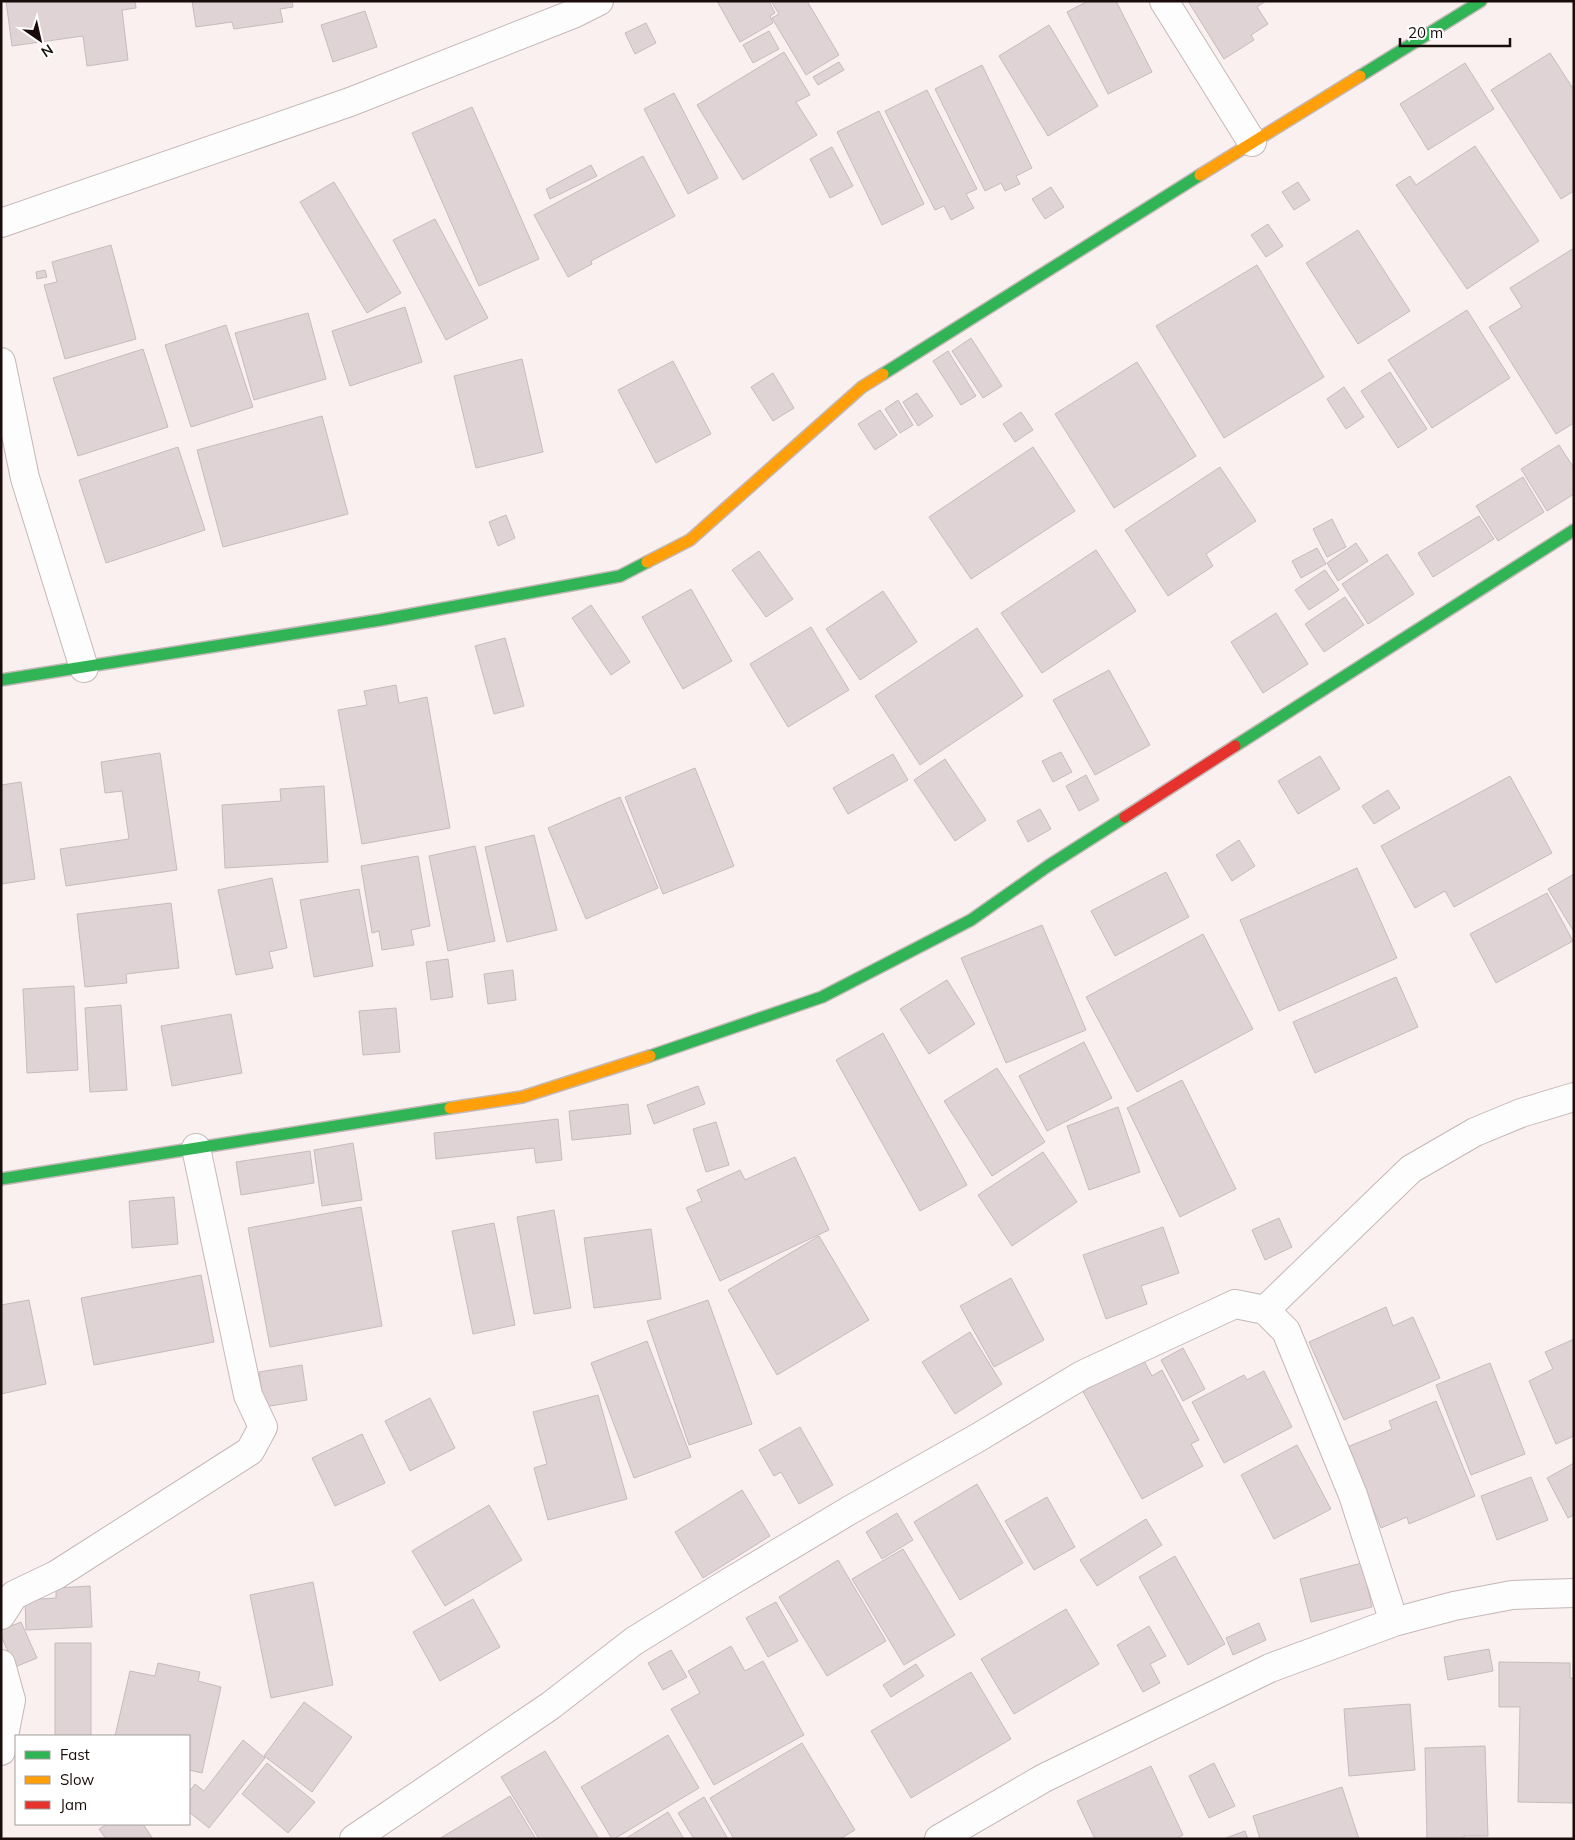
<svg xmlns="http://www.w3.org/2000/svg" width="1575" height="1840" font-family="Mulish,sans-serif">
	<style>
		.building { fill: #e0d3d6; stroke: #c6bbbd }
		.lines { fill: none; stroke-linecap: round; stroke-linejoin: round }
		.street-casing { stroke: #c4b8b7; stroke-width: 30 }
		.fast-casing { stroke: #c4b8b7; stroke-width: 14 }
		.slow-casing { stroke: #c4b8b7; stroke-width: 14 }
		.jam-casing { stroke: #c4b8b7; stroke-width: 14 }
		.street { stroke: #fefdfd; stroke-width: 28 }
		.fast { stroke: #30b455; stroke-width: 11 }
		.slow { stroke: #ff9f0a; stroke-width: 11 }
		.jam { stroke: #e5322d; stroke-width: 11 }
	</style>
	<rect width="100%" height="100%" fill="#faf0ef"/>
	<!-- building -->
	<path class="building" d="M6,1H135L136,8L122,10L128,60L87,66L83,36L12,46Z
		M192,1H292L293,7L280,9L283,22L234,29L232,22L196,27Z
		M717,1H769L775,13L770,16L773,23L740,42Z
		M771,1H807L839,55L806,75L772,18L779,14Z
		M1088,1H1116L1152,72L1108,94L1067,12Z
		M1188,1H1266L1257,7L1268,24L1251,35L1254,40L1224,59Z
		M365,11L377,47L333,62L321,25Z
		M646,23L656,43L635,54L625,33Z
		M1049,25L1098,106L1048,136L999,56Z
		M769,31L779,49L753,63L743,45Z
		M784,52L810,95L796,102L817,135L743,180L697,105Z
		M1550,53L1574,90V191L1561,199L1491,90Z
		M839,62L844,70L818,85L813,77Z
		M1465,63L1494,109L1428,150L1400,104Z
		M982,65L1032,168L1016,176L1020,184L1005,191L1001,183L985,191L935,89Z
		M927,90L977,189L966,194L974,208L951,220L944,206L935,210L885,111Z
		M674,93L718,178L688,194L644,109Z
		M472,107L539,259L479,286L412,133Z
		M879,111L924,204L882,225L837,132Z
		M1475,146L1539,241L1467,289L1396,185L1410,176L1416,185Z
		M832,147L853,186L830,198L810,159Z
		M643,156L675,216L591,261L592,264L568,277L534,215Z
		M591,165L597,176L550,199L546,189Z
		M334,182L401,293L367,313L300,202Z
		M1298,182L1310,200L1294,210L1282,192Z
		M1051,187L1064,207L1045,219L1032,199Z
		M435,219L488,318L446,340L393,240Z
		M1268,224L1283,246L1266,257L1251,235Z
		M1358,230L1410,311L1358,344L1306,263Z
		M111,245L136,339L65,359L44,285L57,282L52,262Z
		M1574,248V423L1556,434L1489,327L1522,307L1510,288Z
		M1257,265L1324,377L1224,438L1156,326Z
		M45,270L47,277L37,279L36,272Z
		M405,307L422,362L350,386L332,331Z
		M1467,310L1510,378L1432,428L1388,360Z
		M308,313L326,379L254,400L235,333Z
		M226,325L253,407L191,427L165,345Z
		M971,338L1002,386L983,398L952,351Z
		M143,349L168,427L78,456L53,378Z
		M948,351L976,396L961,405L933,361Z
		M522,359L543,452L476,468L454,376Z
		M673,361L711,434L656,463L618,390Z
		M1137,362L1196,456L1114,508L1055,414Z
		M1390,372L1427,429L1398,448L1361,391Z
		M773,373L794,408L773,421L751,387Z
		M1344,387L1364,417L1346,429L1327,399Z
		M917,393L933,416L918,426L903,402Z
		M898,400L913,425L900,433L885,409Z
		M880,410L897,435L875,450L858,424Z
		M1021,412L1033,430L1015,442L1003,424Z
		M322,416L348,514L223,547L197,450Z
		M1559,445L1574,468V494L1547,511L1521,469Z
		M178,447L205,530L106,563L79,480Z
		M1033,447L1075,511L971,579L929,517Z
		M1220,467L1256,521L1206,554L1213,566L1168,596L1125,530Z
		M1523,477L1544,512L1498,541L1476,506Z
		M506,515L515,538L498,546L489,522Z
		M1479,516L1494,539L1433,577L1418,553Z
		M1332,519L1346,547L1327,557L1313,529Z
		M1356,543L1368,561L1338,581L1327,563Z
		M1317,548L1326,564L1301,578L1292,561Z
		M1096,550L1136,611L1042,673L1001,613Z
		M759,551L793,599L766,617L732,570Z
		M1387,554L1414,594L1368,624L1342,584Z
		M1325,570L1339,590L1309,610L1295,590Z
		M691,589L732,661L683,689L642,617Z
		M883,591L917,642L860,680L826,629Z
		M1345,597L1364,625L1324,652L1305,624Z
		M591,605L630,662L611,675L572,618Z
		M1276,613L1308,664L1263,693L1231,642Z
		M811,627L849,690L788,727L750,664Z
		M977,628L1023,696L920,765L875,696Z
		M505,638L524,706L494,714L475,646Z
		M1109,670L1150,745L1095,775L1053,700Z
		M396,685L399,703L427,697L450,828L362,844L338,710L367,705L364,691Z
		M1061,752L1072,772L1053,782L1042,761Z
		M160,753L177,870L66,886L60,849L129,839L122,791L105,793L101,762Z
		M893,754L908,780L848,814L833,788Z
		M1320,756L1340,789L1298,814L1278,781Z
		M945,759L986,820L955,841L914,780Z
		M695,768L734,866L663,894L625,797Z
		M1086,775L1099,800L1079,811L1066,786Z
		M1510,776L1552,853L1454,907L1445,891L1415,908L1381,846Z
		M21,782L35,879L1,884V785Z
		M324,786L328,862L225,868L222,805L281,801L280,789Z
		M1388,790L1400,808L1374,824L1362,806Z
		M620,797L658,888L586,919L548,828Z
		M1040,809L1051,829L1028,842L1017,821Z
		M534,835L557,930L507,942L485,847Z
		M1239,840L1255,866L1232,881L1216,855Z
		M475,846L495,941L448,951L429,856Z
		M418,856L430,926L411,930L414,945L382,950L379,931L372,933L361,866Z
		M1357,868L1397,958L1279,1011L1240,920Z
		M1166,872L1189,917L1115,956L1091,911Z
		M1574,874V932L1548,889Z
		M272,878L287,948L269,952L273,968L236,975L218,890Z
		M359,889L373,966L314,977L300,900Z
		M1547,893L1573,941L1496,983L1470,934Z
		M171,903L179,968L126,974L127,983L85,987L77,914Z
		M1042,925L1086,1030L1006,1063L961,958Z
		M1203,934L1253,1029L1137,1092L1086,997Z
		M448,959L453,997L431,1000L426,962Z
		M513,970L516,1000L488,1004L484,974Z
		M1396,977L1418,1027L1315,1073L1293,1022Z
		M947,980L975,1024L929,1054L900,1009Z
		M74,986L78,1070L27,1073L23,989Z
		M121,1005L127,1090L90,1092L85,1008Z
		M396,1008L400,1052L363,1055L359,1011Z
		M231,1014L242,1073L172,1086L161,1026Z
		M883,1033L967,1185L920,1211L836,1060Z
		M1084,1042L1112,1098L1047,1131L1019,1076Z
		M997,1068L1045,1142L992,1176L944,1101Z
		M1182,1080L1236,1189L1180,1217L1127,1108Z
		M698,1086L705,1104L654,1124L647,1105Z
		M628,1104L631,1134L572,1140L569,1111Z
		M1118,1107L1140,1172L1089,1190L1067,1126Z
		M558,1119L562,1160L536,1163L534,1148L436,1159L434,1133Z
		M716,1122L729,1165L706,1172L693,1129Z
		M353,1143L362,1200L322,1206L314,1150Z
		M310,1151L314,1183L241,1195L236,1162Z
		M1043,1152L1077,1202L1012,1246L978,1195Z
		M795,1157L829,1230L720,1281L686,1208L702,1201L697,1190L740,1170L745,1180Z
		M174,1197L178,1244L132,1248L129,1201Z
		M361,1207L382,1326L270,1347L248,1228Z
		M554,1210L571,1308L534,1314L517,1217Z
		M1279,1218L1292,1247L1265,1260L1252,1230Z
		M494,1223L515,1325L473,1334L452,1231Z
		M1163,1227L1179,1273L1141,1286L1147,1304L1106,1319L1083,1255Z
		M651,1229L661,1299L594,1308L584,1238Z
		M819,1236L869,1320L777,1375L728,1290Z
		M201,1275L214,1342L94,1365L81,1298Z
		M1011,1278L1044,1340L994,1367L960,1306Z
		M29,1300L46,1384L1,1394V1305Z
		M708,1300L752,1424L689,1445L647,1321Z
		M1386,1307L1393,1326L1413,1317L1440,1378L1344,1420L1309,1342Z
		M970,1332L1002,1384L955,1414L922,1362Z
		M1574,1339V1436L1556,1444L1529,1381L1553,1369L1545,1352Z
		M647,1341L691,1457L634,1478L591,1363Z
		M1183,1348L1205,1389L1183,1401L1161,1360Z
		M1141,1355L1152,1376L1162,1370L1199,1440L1191,1444L1203,1466L1142,1499L1081,1388Z
		M1490,1363L1525,1454L1471,1475L1436,1385Z
		M302,1365L307,1400L264,1407L259,1372Z
		M1264,1371L1292,1427L1224,1463L1192,1402L1244,1375L1247,1380Z
		M598,1395L627,1499L548,1520L534,1468L547,1464L533,1412Z
		M430,1398L455,1448L410,1471L385,1421Z
		M1436,1401L1475,1496L1409,1524L1407,1517L1381,1528L1347,1447L1392,1429L1389,1421Z
		M800,1427L833,1485L799,1504L781,1472L774,1476L759,1450Z
		M362,1434L385,1483L335,1506L312,1458Z
		M1297,1445L1331,1509L1274,1539L1241,1475Z
		M1574,1463V1515L1568,1518L1547,1478Z
		M1531,1477L1548,1520L1497,1540L1481,1496Z
		M977,1484L1023,1563L960,1600L914,1522Z
		M742,1490L770,1536L703,1578L675,1532Z
		M1047,1497L1075,1547L1034,1570L1005,1521Z
		M489,1505L522,1560L445,1606L412,1551Z
		M897,1513L913,1540L882,1559L866,1532Z
		M1146,1519L1162,1545L1097,1586L1080,1560Z
		M903,1549L955,1635L904,1665L852,1579Z
		M1175,1556L1225,1644L1188,1665L1139,1577Z
		M838,1560L886,1641L827,1676L779,1597Z
		M1362,1563L1372,1607L1311,1622L1300,1579Z
		M313,1582L333,1685L271,1698L250,1595Z
		M90,1586L92,1627L26,1630L25,1600L56,1598V1588Z
		M473,1599L500,1647L440,1681L413,1632Z
		M776,1602L798,1641L768,1657L746,1618Z
		M1066,1609L1099,1664L1014,1714L981,1659Z
		M21,1622L37,1658L15,1667L1,1636V1630Z
		M1259,1623L1266,1640L1233,1655L1226,1638Z
		M1149,1626L1166,1656L1150,1664L1160,1683L1143,1692L1117,1645Z
		M55,1643H91V1736H55Z
		M731,1646L745,1671L763,1661L804,1735L714,1785L671,1709L700,1693L688,1671Z
		M1489,1649L1493,1671L1448,1680L1444,1657Z
		M671,1650L687,1677L663,1690L648,1663Z
		M1499,1662L1570,1663V1678H1574V1803L1518,1802L1520,1707H1499Z
		M158,1663L200,1672L198,1681L221,1687L202,1773L189,1770V1736H115L130,1671L155,1676Z
		M916,1664L924,1676L891,1697L883,1685Z
		M971,1672L1011,1739L911,1798L871,1731Z
		M304,1702L352,1737L312,1792L264,1756Z
		M1410,1704L1415,1770L1349,1776L1344,1709Z
		M668,1735L699,1788L614,1839H612L581,1787Z
		M243,1740L265,1758L209,1828L189,1812V1792L195,1784L204,1791Z
		M802,1743L855,1830L840,1839H734L710,1798Z
		M1485,1746L1488,1836H1464V1839H1427L1425,1748Z
		M545,1751L599,1839H539L501,1777Z
		M267,1763L315,1802L288,1833L242,1794Z
		M1214,1763L1235,1806L1209,1818L1189,1776Z
		M1151,1766L1183,1835L1175,1839H1095L1077,1801Z
		M1342,1787L1359,1839H1260L1253,1816Z
		M510,1796L536,1839H439Z
		M704,1797L728,1839H694L678,1813Z
		M668,1812L684,1839H625Z
		M108,1824H143L153,1839H106L99,1829Z
		M1245,1831L1248,1839H1223Z"/>
	<g class="lines">
		<defs>
			<path id="street" d="M1164,1L1252,142
				M1,223L350,102L573,14L599,1
				M1,362L25,478L84,668
				M1265,1310L1411,1169L1475,1132L1521,1113L1574,1097
				M1,1615L14,1595L56,1575L250,1451L263,1427L248,1395L196,1148
				M1,1664L11,1700L1,1751
				M354,1839L550,1706L634,1641L728,1583L850,1510L979,1437L1082,1375L1235,1304L1265,1310L1286,1331L1353,1495L1394,1622
				M939,1839L1044,1778L1270,1668L1394,1622L1454,1606L1512,1595L1574,1593"/>
			<path id="fast" d="M1360,76L1481,1
				M883,374L1200,175
				M1,680L380,620L620,576L647,562
				M1235,746L1574,530
				M650,1056L822,997L971,920L1048,866L1125,817
				M1,1179L450,1108"/>
			<path id="slow" d="M1200,175L1360,76
				M647,562L690,540L862,387L883,374
				M450,1108L522,1097L650,1056"/>
			<path id="jam" d="M1125,817L1235,746"/>
		</defs>
		<!-- street casing -->
		<use href="#street" class="street-casing"/>
		<!-- fast casing -->
		<use href="#fast" class="fast-casing"/>
		<!-- slow casing -->
		<use href="#slow" class="slow-casing"/>
		<!-- jam casing -->
		<use href="#jam" class="jam-casing"/>
		<!-- street -->
		<use href="#street" class="street"/>
		<!-- fast -->
		<use href="#fast" class="fast"/>
		<!-- slow -->
		<use href="#slow" class="slow"/>
		<!-- jam -->
		<use href="#jam" class="jam"/>
	</g>
	<!-- border -->
	<rect width="1575" height="1840" fill="none" stroke="#190c0b" stroke-width="5"/>
	<!-- legend -->
	<rect x="15" y="1735" width="175" height="90" fill="#ffffff" stroke="#a39e9d"/>
	<rect x="25" y="1751" width="25" height="8" fill="#30b455" stroke="#a39e9d"/>
	<text x="60" y="1760" font-size="15" fill="#190c0b">Fast</text>
	<rect x="25" y="1776" width="25" height="8" fill="#ff9f0a" stroke="#a39e9d"/>
	<text x="60" y="1785" font-size="15" fill="#190c0b">Slow</text>
	<rect x="25" y="1801" width="25" height="8" fill="#e5322d" stroke="#a39e9d"/>
	<text x="60" y="1810" font-size="15" fill="#190c0b">Jam</text>
	<!-- north arrow -->
	<g transform="translate(40 40) rotate(146)" stroke="#ffffff" stroke-width="4" paint-order="stroke">
	<path d="M0-4L9 19L0 12L-9 19Z" fill="#190c0b"/>
	<text y="-8" font-size="14" font-weight="bold" text-anchor="middle" fill="#190c0b">N</text>
	</g>
	<!-- scale -->
	<path d="M1400 38v8h110v-8" fill="none" stroke="#190c0b" stroke-width="2.5"/>
	<text x="1408" y="38" font-size="15" fill="#190c0b" stroke="#ffffff" stroke-width="4" paint-order="stroke">20 m</text>
</svg>
